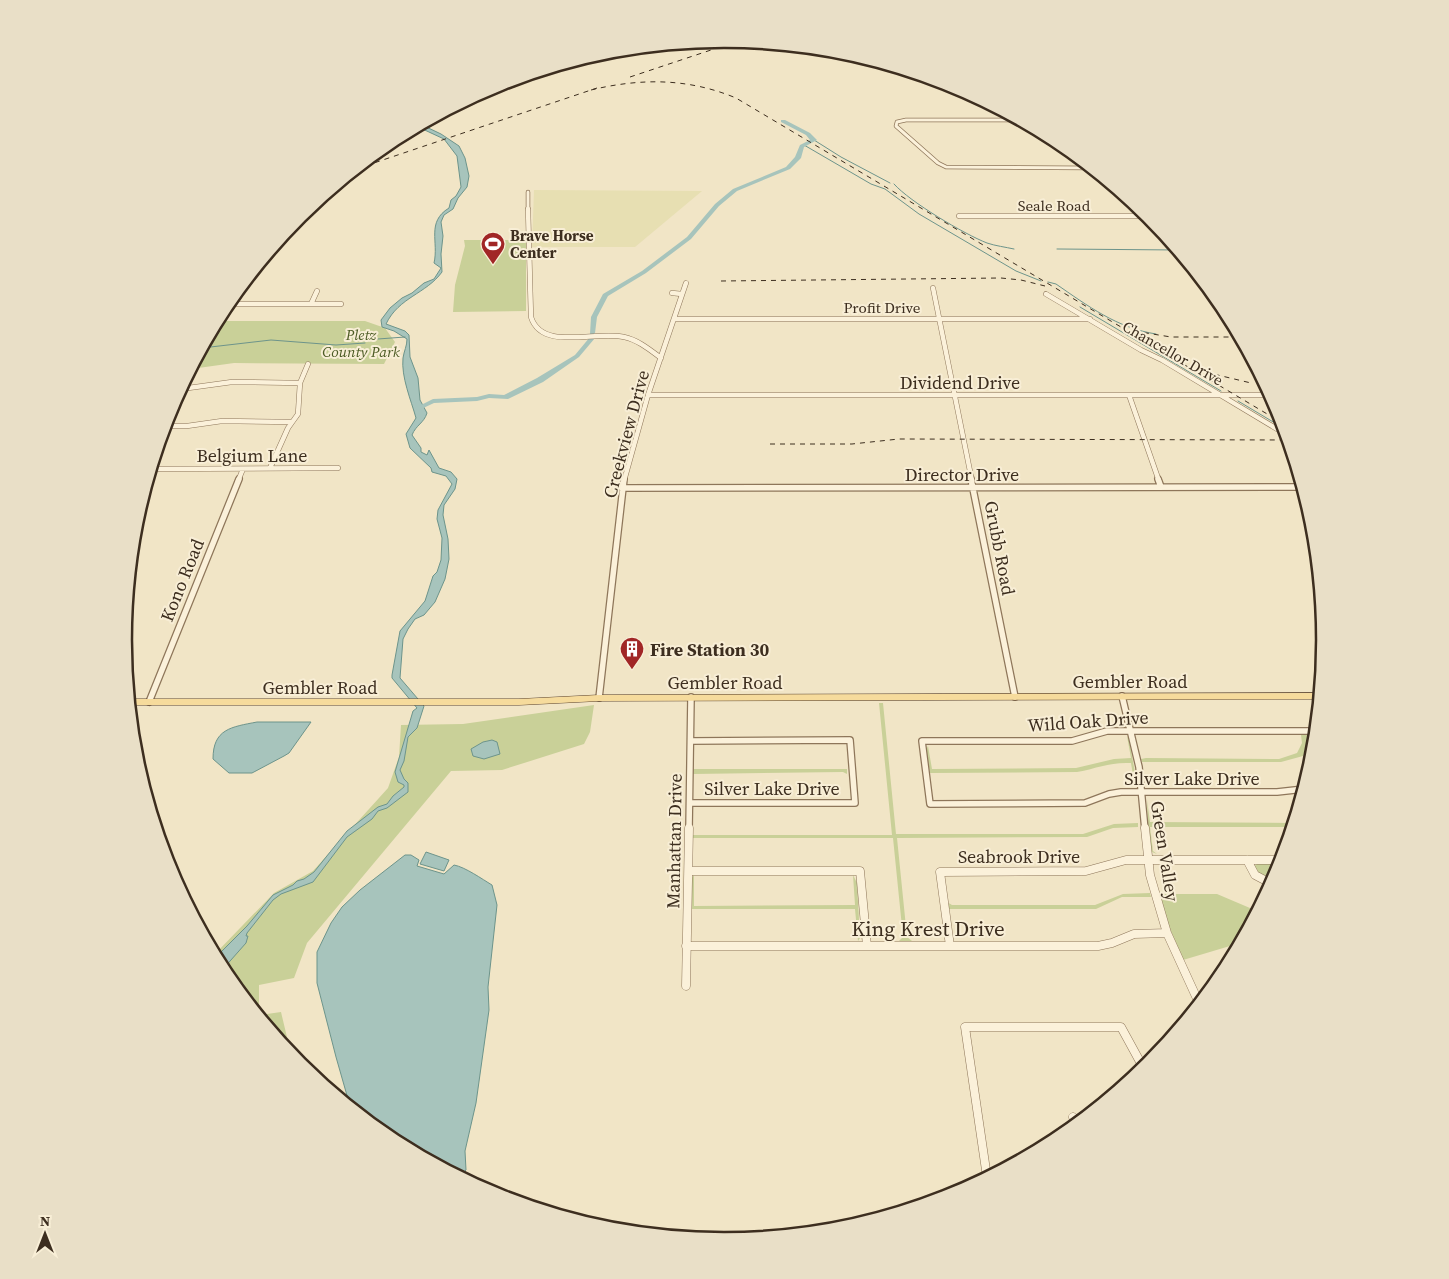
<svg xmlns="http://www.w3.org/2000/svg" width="1449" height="1279" font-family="'Source Serif 4',serif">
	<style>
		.farmland { fill: #e7dfb2 }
		.green { fill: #c9d098 }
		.water { fill: #a7c4bc; stroke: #6d948b }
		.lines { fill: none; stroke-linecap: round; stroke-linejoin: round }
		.stream { stroke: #6d948b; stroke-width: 1 }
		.river { fill: #a7c4bc; fill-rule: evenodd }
		.minor-far3-casing { stroke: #8e765a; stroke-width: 4.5 }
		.minor-far2-casing { stroke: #8e765a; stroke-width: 5.5 }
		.minor-far1-casing { stroke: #8e765a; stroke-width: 8 }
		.minor-casing { stroke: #8e765a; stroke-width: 9 }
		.major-casing { stroke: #5c442e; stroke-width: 1 }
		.highway-casing { stroke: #5c442e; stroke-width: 2 }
		.minor-far3 { stroke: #fbf1da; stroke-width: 3 }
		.minor-far2 { stroke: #fbf1da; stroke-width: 4.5 }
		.minor-far1 { stroke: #fbf1da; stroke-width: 5.5 }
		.minor { stroke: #fbf1da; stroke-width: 8 }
		.major { fill: #f6db9c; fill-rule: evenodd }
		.highway { fill: #e5a652; fill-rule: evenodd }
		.rail { stroke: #3d2e1f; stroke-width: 1; stroke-dasharray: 5 5; stroke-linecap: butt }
		.labels { text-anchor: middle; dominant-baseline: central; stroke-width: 4; stroke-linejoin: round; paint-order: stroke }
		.far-street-label { font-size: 15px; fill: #3d2e1f; stroke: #f8eed6 }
		.far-poi-label { font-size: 15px; font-weight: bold; fill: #3d2e1f; stroke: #f8eed6; text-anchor: start }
		.far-park-label { font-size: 15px; font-style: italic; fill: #4c5b24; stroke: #f8eed6 }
		.street-label { font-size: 18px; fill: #3d2e1f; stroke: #f8eed6 }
		.poi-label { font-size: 18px; font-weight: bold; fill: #3d2e1f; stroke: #f8eed6; text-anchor: start }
		.near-street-label { font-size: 21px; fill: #3d2e1f; stroke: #f8eed6 }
		.rim { fill: none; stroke: #3d2e1f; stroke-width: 2.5 }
	</style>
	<rect width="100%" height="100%" fill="#f1e5c6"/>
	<!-- farmland -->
	<path class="farmland" d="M534,190L702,191L635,247H532Z"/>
	<!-- green -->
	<path class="green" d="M464,240H526V311L453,312L455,285L465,246Z
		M217,321H365L385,328L395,342L384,364L234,363L191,369Z
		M879,703H883L896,834H1083L1114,824L1138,823V827L1113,828L1087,837L897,838L907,937L912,941H899L903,937L893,838H692V835H892Z
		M594,705L590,732L584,744L502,770L451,771L307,943L294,978L259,985V1014L225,973L215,954L274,893L313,871L388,788L399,757L401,725L463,724Z
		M1301,735H1307V742L1303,756L1281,762H1142L1141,759L1146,758L1279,759L1297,753L1302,743Z
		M1127,736L1129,740L1136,778L1135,787L1131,763C1109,762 1098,768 1077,772L930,773L926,750L928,746L932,769L1076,768L1114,759L1131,758Z
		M693,769H847V774L843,772L693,774Z
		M1147,800L1150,822L1294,823L1292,827H1150L1153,851L1157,854L1152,852L1149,847Z
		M1278,863L1281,865L1274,880L1260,875L1254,866L1257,864Z
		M694,875V906L855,905L853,875L857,883L860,938L858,941L855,909H690L691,879Z
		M1150,893L1151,897H1122L1096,909H948L947,902L952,905H1095L1123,894Z
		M1159,894H1217L1257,911L1240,943L1183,960L1170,929Z
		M281,1012L291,1054L260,1015Z"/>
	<!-- water -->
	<path class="water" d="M420,124L441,134L459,146L465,158L469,176L467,187L458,198L453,209L444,215L441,222L443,236L441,254L442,272C426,294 399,297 386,324L405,331L409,335L410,357L418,378L420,400L427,413C424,423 416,425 412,435L421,448V452L427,455L429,450L439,468L451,472L457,479L455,489L444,505L443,515L448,539L449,559L445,579L435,602L424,615L415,619L408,629L403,639L400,678L424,706L417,728L408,737L404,761L400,770L404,779L408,783V792L387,808L378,811L372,819L347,837L313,882L281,894L273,900L247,933L246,936H248L246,943L223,969L216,957L247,926L273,895L293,885L297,881L304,879L314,872L347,831L378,807L387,804L393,796L404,787V785L398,782L395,772L413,711L417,708L392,678V675L400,631L425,601L433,576L437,572L441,560L442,538L437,519L438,510L452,484L446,476L432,472L431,468L410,448L406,434L416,418C411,400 401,377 403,358C404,351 407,346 407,339L394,331L382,327L381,320L390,308L402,298L412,293L424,283L434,279L441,268L434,263C439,242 426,222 449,208L451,200L456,196L461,187L457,156L444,139L416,126Z
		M257,722H311L289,753L284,756L252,773H229L213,759C213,729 231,727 257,722Z
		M492,740L497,742L500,754L484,759L473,756L471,749L483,742Z
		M426,852L449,860L444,871L420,864Z
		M405,855H411L419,860L417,866L444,874L454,865C465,867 482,879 492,885L497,905L488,987L489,1010L476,1103L465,1151L466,1170L460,1176L391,1139L350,1106L336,1057L317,983V952L331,923L342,907L360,890Z"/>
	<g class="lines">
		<!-- stream -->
		<path class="stream" d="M814,140L841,157L890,183
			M804,145L871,184L885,189L919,214L1016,271L1041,281
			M894,184C910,202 964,234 987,243C996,246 1005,247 1014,249
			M1057,249L1178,250
			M1048,282L1056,284C1088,306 1117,328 1156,334
			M1080,307L1221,391
			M378,339L405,337
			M202,348L271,340L336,345L365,343
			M1238,401L1285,429"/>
		<!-- river -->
		<path class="river" d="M781,120H785L810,133L817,140L804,147L801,158L790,169L737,191L719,206L691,239L646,273L608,296L597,317L595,333L592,335L590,334L591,317L603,294L642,271L687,237L715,204L733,189L786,167L795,157L800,145L810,140L806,135L781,122Z
			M592,336L595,338L579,357L543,382L508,399L489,398L477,401L434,403L419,410L415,408L433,399L477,397L489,394L504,395L537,378L575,355L590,337Z"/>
		<defs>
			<path id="minor-far3" d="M1020,120H906L897,122L896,126L938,163L946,167L1093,168
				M528,192V210"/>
			<path id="minor-far2" d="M528,209L531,317C542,352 596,330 624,337C638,340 649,349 661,358
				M959,216H1150
				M933,288L972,481
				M672,293L682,294
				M1046,294L1141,350L1162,360L1287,435
				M227,304H341
				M311,304L317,291
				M674,319H1090
				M181,389L232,382L300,383
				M648,395H1272
				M1129,395L1159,481
				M165,426H187L222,421L292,422
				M270,468L288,428L298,414L300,383L308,364
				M151,469L338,468
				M238,481L243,469
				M624,481L648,395L686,283"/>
			<path id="minor-far1" d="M971,479L1015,697
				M1158,479L1161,487
				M622,488L1303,487
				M1122,696L1139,767L1145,830
				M599,698L624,479
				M149,702L239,479
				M1304,789L1277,792H1121L1109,794L1085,803L930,804L922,741H1072L1107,731H1316
				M690,803H855L850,740L691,741
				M689,830L691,697"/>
			<path id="minor" d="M1145,828L1150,875L1167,933L1199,1003
				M1247,860L1255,875L1272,884
				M689,871H860L867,946
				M686,946H1098L1112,943L1134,934L1167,933
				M950,946L940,872L1086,871L1126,860H1282
				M686,986L689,828
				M1073,1117L1075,1125
				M987,1177L965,1027H1121L1144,1069"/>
			<path id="major" d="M656,45H666L598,61L596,60Z
				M548,70L550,71V72L511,81L509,80Z
				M1320,693L1319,699L599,701L519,705H130V699H519L599,695Z"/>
			<path id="highway" d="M625,49L595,56L593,55L612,50Z
				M605,56L607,57V59L540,73L538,71L552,67Z"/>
		</defs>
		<!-- minor-far3 casing -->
		<use href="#minor-far3" class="minor-far3-casing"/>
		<!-- minor-far2 casing -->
		<use href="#minor-far2" class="minor-far2-casing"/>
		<!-- minor-far1 casing -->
		<use href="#minor-far1" class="minor-far1-casing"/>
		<!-- minor casing -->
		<use href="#minor" class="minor-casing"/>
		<!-- major casing -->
		<use href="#major" class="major-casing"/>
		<!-- highway casing -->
		<use href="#highway" class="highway-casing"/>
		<!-- minor-far3 -->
		<use href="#minor-far3" class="minor-far3"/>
		<!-- minor-far2 -->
		<use href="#minor-far2" class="minor-far2"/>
		<!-- minor-far1 -->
		<use href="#minor-far1" class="minor-far1"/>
		<!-- minor -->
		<use href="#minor" class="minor"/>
		<!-- major -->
		<use href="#major" class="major"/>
		<!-- highway -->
		<use href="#highway" class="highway"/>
		<!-- rail -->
		<path class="rail" d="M630,77L741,40
			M591,90C641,78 688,78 736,98L1284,424
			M356,169L597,88
			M721,281L1001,278L1021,280L1045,286
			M1134,331L1171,337H1241
			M1205,372L1251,383
			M770,444H852L899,439L1289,440"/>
	</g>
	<!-- icons -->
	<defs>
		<symbol id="stadium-pin" viewBox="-11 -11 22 30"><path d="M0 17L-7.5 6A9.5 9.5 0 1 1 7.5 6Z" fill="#a12626" stroke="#f8eed6"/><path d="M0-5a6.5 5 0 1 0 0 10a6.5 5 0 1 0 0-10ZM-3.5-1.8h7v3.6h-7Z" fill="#fff"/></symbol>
		<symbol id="building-pin" viewBox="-11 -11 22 30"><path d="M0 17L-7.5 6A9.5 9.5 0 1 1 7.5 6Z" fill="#a12626" stroke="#f8eed6"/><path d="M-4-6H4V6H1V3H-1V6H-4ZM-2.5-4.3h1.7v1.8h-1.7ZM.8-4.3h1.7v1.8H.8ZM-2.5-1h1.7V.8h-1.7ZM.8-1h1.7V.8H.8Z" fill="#fff"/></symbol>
	</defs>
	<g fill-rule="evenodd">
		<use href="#stadium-pin" x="479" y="230" width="28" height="38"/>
		<use href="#building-pin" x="618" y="635" width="28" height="38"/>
	</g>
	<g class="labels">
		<!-- far-street labels -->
		<g class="far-street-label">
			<text x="1054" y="205">Seale Road</text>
			<text x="882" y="307">Profit Drive</text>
			<text transform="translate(1173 353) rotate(30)">Chancellor Drive</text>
		</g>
		<!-- far-poi labels -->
		<g class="far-poi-label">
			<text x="510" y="235">Brave Horse<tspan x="510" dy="17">Center</tspan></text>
		</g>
		<!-- far-park labels -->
		<g class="far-park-label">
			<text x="361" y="334">Pletz<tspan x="361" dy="17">County Park</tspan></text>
		</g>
		<!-- street labels -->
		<g class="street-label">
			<text x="960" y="382">Dividend Drive</text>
			<text transform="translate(626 434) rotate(-75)">Creekview Drive</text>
			<text x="252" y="455">Belgium Lane</text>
			<text x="962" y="474">Director Drive</text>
			<text transform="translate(1000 548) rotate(79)">Grubb Road</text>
			<text transform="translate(182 580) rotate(-68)">Kono Road</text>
			<text x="1130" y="681">Gembler Road</text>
			<text x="725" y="682">Gembler Road</text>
			<text x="320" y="687">Gembler Road</text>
			<text transform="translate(1088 721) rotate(-4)">Wild Oak Drive</text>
			<text x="1192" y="778">Silver Lake Drive</text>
			<text x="772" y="788">Silver Lake Drive</text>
			<text transform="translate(674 841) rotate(-89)">Manhattan Drive</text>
			<text transform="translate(1165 851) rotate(81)">Green Valley</text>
			<text x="1019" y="856">Seabrook Drive</text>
		</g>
		<!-- poi labels -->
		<g class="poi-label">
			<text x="650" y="649">Fire Station 30</text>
		</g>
		<!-- near-street labels -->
		<g class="near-street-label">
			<text x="928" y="928">King Krest Drive</text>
		</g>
	</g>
	<!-- crop -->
	<path d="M0 0H1449V1279H0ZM132 640a592 592 0 1 1 1184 0a592 592 0 1 1-1184 0Z" fill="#e9dfc7" fill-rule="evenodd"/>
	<path class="rim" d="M132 640a592 592 0 1 1 1184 0a592 592 0 1 1-1184 0Z"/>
	<!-- north arrow -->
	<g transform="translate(45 1234)" stroke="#f8eed6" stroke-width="4" paint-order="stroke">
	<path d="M0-4L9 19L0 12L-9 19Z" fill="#3d2e1f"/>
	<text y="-8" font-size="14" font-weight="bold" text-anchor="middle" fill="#3d2e1f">N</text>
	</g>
</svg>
